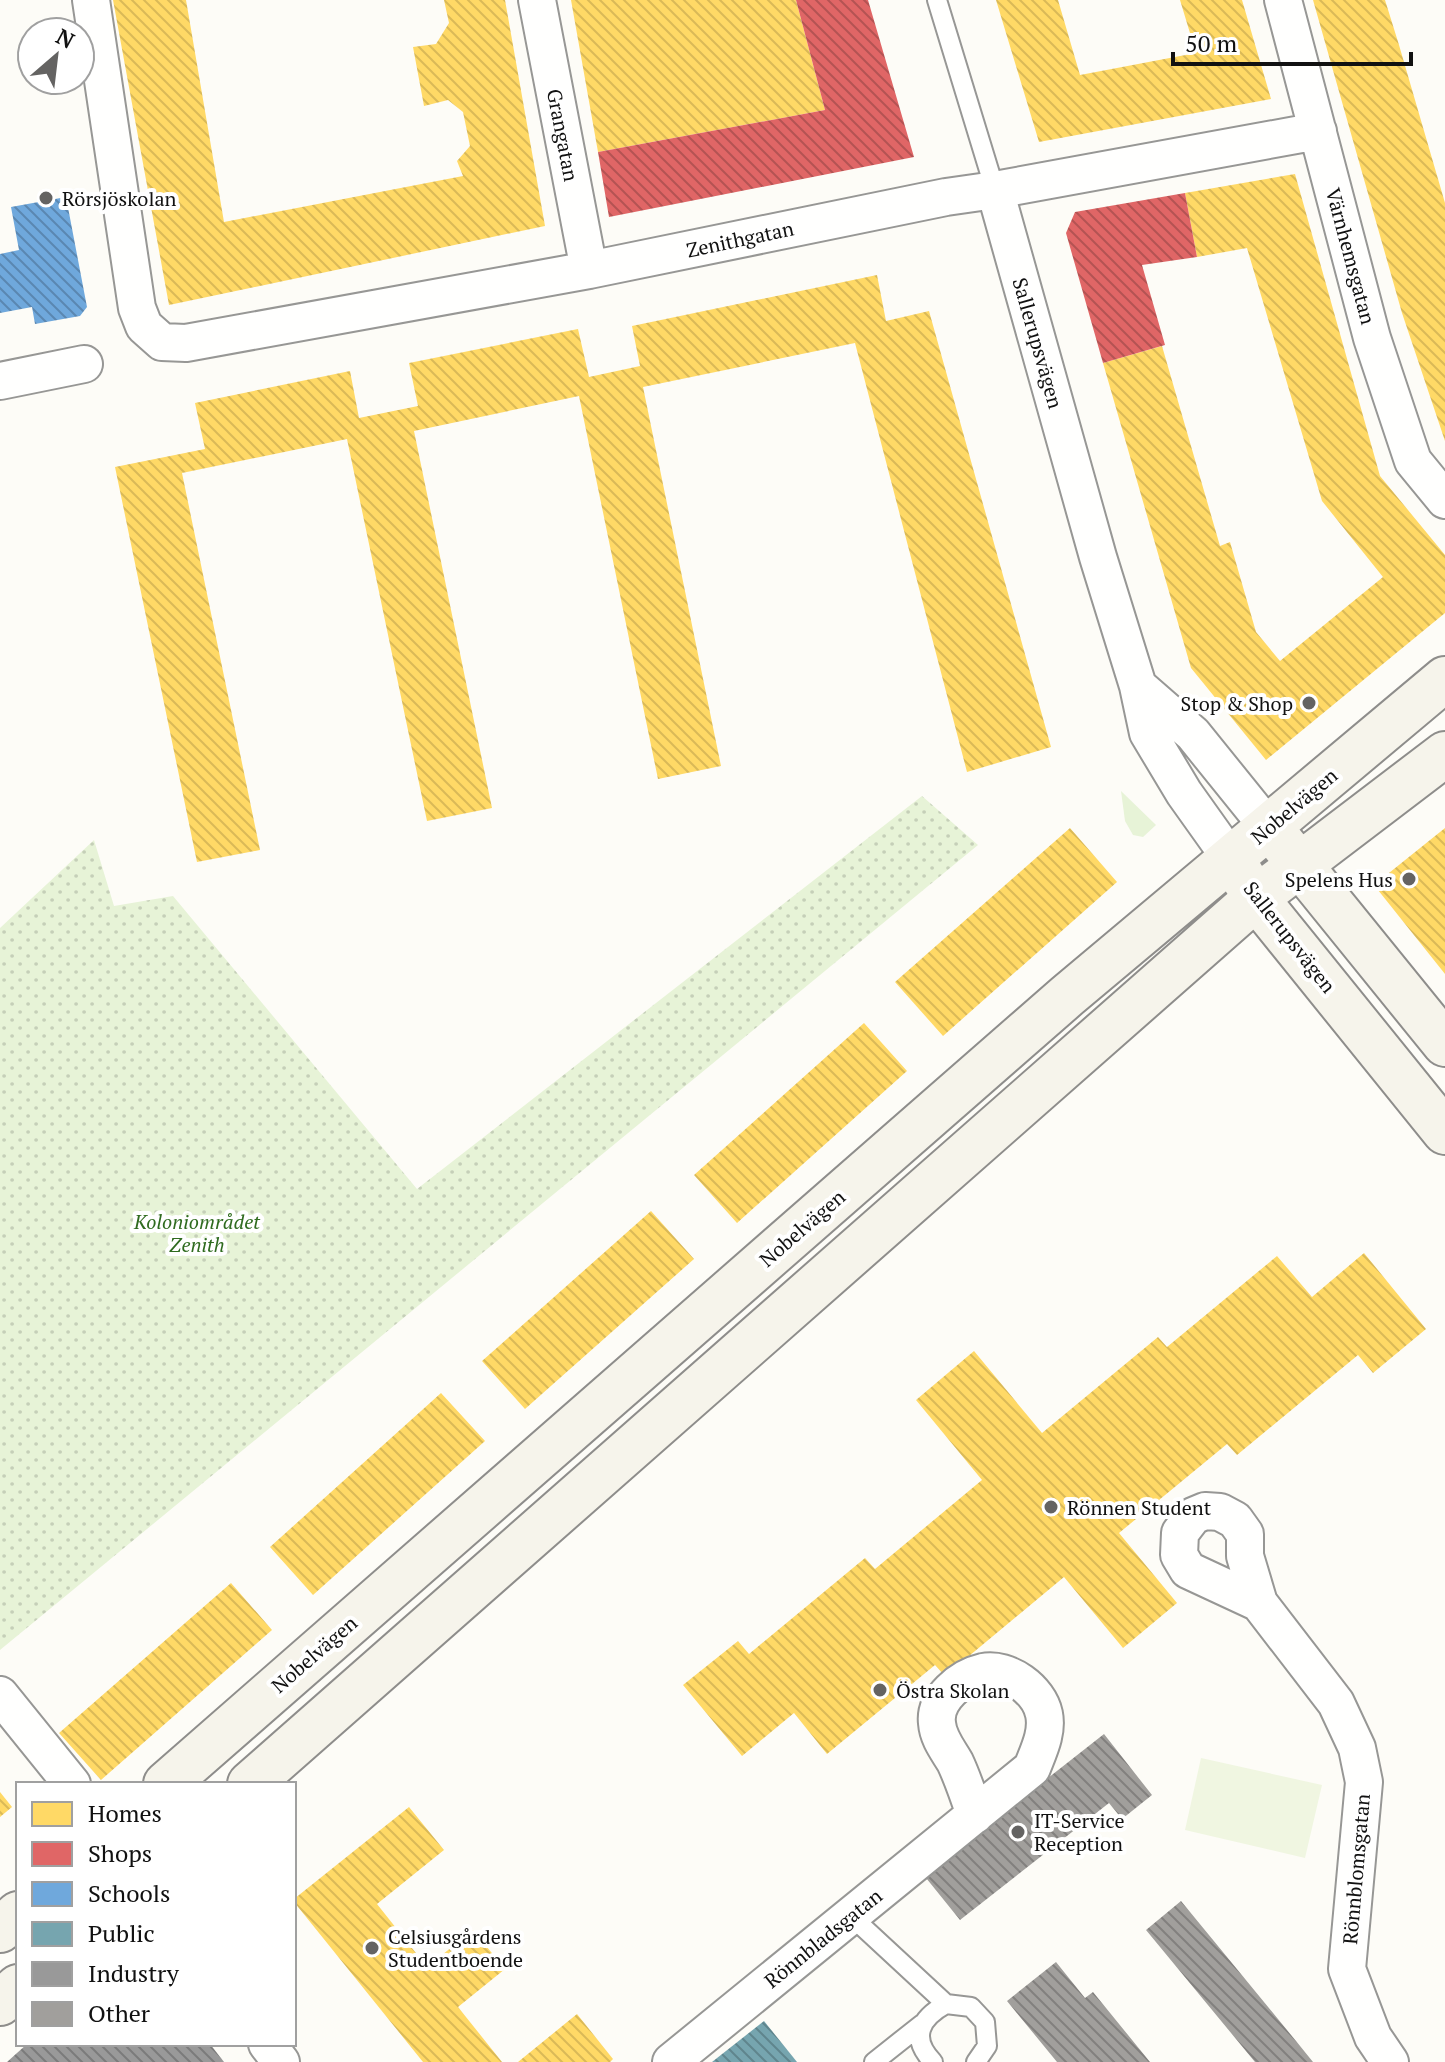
<svg xmlns="http://www.w3.org/2000/svg" width="1445" height="2062" font-family="'PT Serif',serif">
	<style>
		.grass { fill: #e7f3d7 }
		.garden { fill: url(#garden-dots) }
		.pitch { fill: #f0f6e1 }
		.homes { fill: url(#homes-back-hatch) }
		.shops { fill: url(#shops-back-hatch) }
		.schools { fill: url(#schools-back-hatch) }
		.public { fill: url(#public-back-hatch) }
		.industry { fill: url(#industry-back-hatch) }
		.building { fill: url(#building-back-hatch) }
		.lines { fill: none; stroke-linecap: round; stroke-linejoin: round }
		.service-casing { stroke: #979795; stroke-width: 22 }
		.minor-casing { stroke: #979795; stroke-width: 40 }
		.secondary-casing { stroke: #8e8d8b; stroke-width: 48 }
		.service { stroke: #fffffe; stroke-width: 18 }
		.minor { stroke: #fffffe; stroke-width: 36 }
		.secondary { stroke: #f6f4eb; stroke-width: 44 }
		.poi-dot { fill: #646362; stroke: #fff; stroke-width: 3 }
		.labels { text-anchor: middle; dominant-baseline: central; stroke-width: 8; stroke-linejoin: round; paint-order: stroke }
		.street-label { font-size: 20px; fill: #111; stroke: #fff }
		.poi-label { font-size: 20px; fill: #111; stroke: #fff; text-anchor: start }
		.park-label { font-size: 20px; font-style: italic; fill: #2f6b1f; stroke: #fff }
	</style>
	<defs>
		<pattern id="garden-dots" width="8" height="8" patternUnits="userSpaceOnUse" patternTransform="scale(2)"><rect width="8" height="8" fill="#e7f3d7"/><path d="M2 2h.1M6 6h.1" fill="none" stroke="#c5cfb8" stroke-width="1.8" stroke-linecap="round"/></pattern>
		<pattern id="homes-back-hatch" width="6" height="6" patternUnits="userSpaceOnUse" patternTransform="scale(2)"><rect width="6" height="6" fill="#ffd966"/><path d="M-1 5l2 2M0 0l6 6M5-1l2 2" fill="none" stroke="#dab957"/></pattern>
		<pattern id="shops-back-hatch" width="6" height="6" patternUnits="userSpaceOnUse" patternTransform="scale(2)"><rect width="6" height="6" fill="#e06666"/><path d="M-1 5l2 2M0 0l6 6M5-1l2 2" fill="none" stroke="#b45353"/></pattern>
		<pattern id="schools-back-hatch" width="6" height="6" patternUnits="userSpaceOnUse" patternTransform="scale(2)"><rect width="6" height="6" fill="#6fa8dc"/><path d="M-1 5l2 2M0 0l6 6M5-1l2 2" fill="none" stroke="#5a87b1"/></pattern>
		<pattern id="public-back-hatch" width="6" height="6" patternUnits="userSpaceOnUse" patternTransform="scale(2)"><rect width="6" height="6" fill="#76a5af"/><path d="M-1 5l2 2M0 0l6 6M5-1l2 2" fill="none" stroke="#5f858d"/></pattern>
		<pattern id="industry-back-hatch" width="6" height="6" patternUnits="userSpaceOnUse" patternTransform="scale(2)"><rect width="6" height="6" fill="#999"/><path d="M-1 5l2 2M0 0l6 6M5-1l2 2" fill="none" stroke="#7b7b7b"/></pattern>
		<pattern id="building-back-hatch" width="6" height="6" patternUnits="userSpaceOnUse" patternTransform="scale(2)"><rect width="6" height="6" fill="#a19f9c"/><path d="M-1 5l2 2M0 0l6 6M5-1l2 2" fill="none" stroke="#82807e"/></pattern>
	</defs>
	<rect width="100%" height="100%" fill="#fdfcf7"/>
	<!-- grass -->
	<path class="grass" d="M1121,791L1156,825L1143,837L1133,835L1125,821Z"/>
	<!-- garden -->
	<path class="garden" d="M922,796L978,845L0,1650V928L94,840L114,906L173,896L417,1189Z"/>
	<!-- pitch -->
	<path class="pitch" d="M1201,1758L1322,1785L1305,1858L1185,1830Z"/>
	<!-- homes -->
	<path class="homes" d="M113,0H186L224,222L463,176L457,161L470,146L463,112L448,100L424,106L413,47L436,44L449,23L444,0H505L545,226L169,305Z
		M571,0H796L825,110L598,152Z
		M996,0H1058L1080,75L1196,53L1180,0H1242L1271,99L1039,142Z
		M1313,0H1385L1399,45L1445,203V441L1402,313Z
		M1295,174L1380,476L1445,555V613L1266,760L1191,668L1103,363L1162,346L1220,546L1230,542L1256,632L1280,661L1383,577L1322,501L1247,248L1197,257L1185,193Z
		M877,275L886,321L929,311L1051,747L967,772L855,343L643,387L721,766L658,779L579,396L414,431L492,808L427,821L347,439L182,473L260,850L197,862L115,467L205,449L195,403L350,371L359,418L418,406L409,363L578,329L589,377L640,366L632,326Z
		M1070,828L1117,882L943,1036L895,982Z
		M1445,828V974L1374,885Z
		M864,1023L907,1071L737,1223L694,1175Z
		M651,1211L694,1259L525,1409L482,1361Z
		M1364,1253L1426,1329L1373,1373L1358,1355L1237,1455L1227,1444L1119,1533L1177,1603L1123,1648L1064,1577L945,1676L935,1665L827,1754L794,1713L742,1756L683,1685L738,1641L749,1654L865,1558L875,1569L982,1480L916,1400L974,1351L1042,1433L1158,1337L1167,1347L1277,1256L1312,1297Z
		M441,1393L485,1441L313,1595L270,1547Z
		M231,1583L272,1630L101,1780L59,1733Z
		M0,1792L12,1807L0,1817Z
		M409,1807L444,1850L377,1904L427,1967L473,1930L505,1969L458,2007L502,2062H423L294,1902V1899Z
		M577,2014L613,2059L610,2062H518Z"/>
	<!-- shops -->
	<path class="shops" d="M796,0H868L914,157L609,217L598,152L825,110Z
		M1185,193L1197,257L1142,265L1165,345L1103,363L1066,233L1075,212Z"/>
	<!-- schools -->
	<path class="schools" d="M66,197L87,307L80,316L35,324L32,307L0,313V254L19,250L11,207Z"/>
	<!-- public -->
	<path class="public" d="M764,2021L797,2062H712Z"/>
	<!-- industry -->
	<path class="industry" d="M27,2044H210L224,2062H7Z"/>
	<!-- building -->
	<path class="building" d="M1104,1734L1152,1795L1122,1819L1109,1803L960,1920L918,1868L1020,1800Z
		M1181,1901L1296,2041L1313,2062H1255L1146,1930Z
		M1056,1962L1085,1998L1093,1992L1150,2062H1057L1007,2001Z"/>
	<g class="lines">
		<defs>
			<path id="service" d="M937,0L995,190
				M851,1916L946,2004L971,2007L985,2022L987,2046L976,2062
				M874,2062L922,2024
				M933,2062C909,2037 921,2018 946,2004"/>
			<path id="minor" d="M91,0L137,308L144,326L162,342L186,343L589,270L946,197L995,190L1318,131
				M537,0L589,270
				M1283,0L1372,338L1413,461L1445,500
				M995,190L1098,557L1138,686L1148,733L1184,793L1231,859
				M0,381L84,364
				M1138,686L1193,734L1268,827
				M1259,1603L1188,1570L1179,1555L1180,1533L1193,1516L1205,1511L1220,1512L1235,1520L1245,1534V1556L1259,1603L1336,1703L1357,1748L1364,1782L1347,1969L1373,2037L1390,2062
				M0,1695L72,1784
				M267,2044L281,2062
				M671,2062L1032,1768C1038,1752 1048,1733 1044,1714C1039,1690 1008,1667 983,1672C961,1677 934,1699 937,1723C938,1738 948,1750 955,1762C963,1779 969,1797 975,1815"/>
			<path id="secondary" d="M1283,844L1445,1044
				M1241,874L1256,898L1445,1132
				M166,1784L1067,996L1445,679
				M250,1784L1256,898L1445,754
				M0,1930L18,1914
				M0,2003L18,1987"/>
		</defs>
		<!-- service casing -->
		<use href="#service" class="service-casing"/>
		<!-- minor casing -->
		<use href="#minor" class="minor-casing"/>
		<!-- secondary casing -->
		<use href="#secondary" class="secondary-casing"/>
		<!-- service -->
		<use href="#service" class="service"/>
		<!-- minor -->
		<use href="#minor" class="minor"/>
		<!-- secondary -->
		<use href="#secondary" class="secondary"/>
	</g>
	<!-- markers -->
	<g class="poi-dot">
		<circle cx="46" cy="198" r="8"/>
		<circle cx="1309" cy="703" r="8"/>
		<circle cx="1409" cy="879" r="8"/>
		<circle cx="1051" cy="1507" r="8"/>
		<circle cx="880" cy="1690" r="8"/>
		<circle cx="1018" cy="1832" r="8"/>
		<circle cx="372" cy="1948" r="8"/>
	</g>
	<g class="labels">
		<!-- street labels -->
		<g class="street-label">
			<text transform="translate(563 135) rotate(79)">Grangatan</text>
			<text transform="translate(740 239) rotate(-12)">Zenithgatan</text>
			<text transform="translate(1351 256) rotate(75)">Värnhemsgatan</text>
			<text transform="translate(1038 343) rotate(74)">Sallerupsvägen</text>
			<text transform="translate(1294 806) rotate(-40)">Nobelvägen</text>
			<text transform="translate(1290 937) rotate(52)">Sallerupsvägen</text>
			<text transform="translate(802 1228) rotate(-41)">Nobelvägen</text>
			<text transform="translate(314 1654) rotate(-41)">Nobelvägen</text>
			<text transform="translate(1356 1869) rotate(-85)">Rönnblomsgatan</text>
			<text transform="translate(823 1938) rotate(-39)">Rönnbladsgatan</text>
		</g>
		<!-- poi labels -->
		<g class="poi-label">
			<text x="62" y="198">Rörsjöskolan</text>
			<text x="1293" y="703" text-anchor="end">Stop &amp; Shop</text>
			<text x="1393" y="879" text-anchor="end">Spelens Hus</text>
			<text x="1067" y="1507">Rönnen Student</text>
			<text x="896" y="1690">Östra Skolan</text>
			<text x="1034" y="1820">IT-Service<tspan x="1034" dy="23">Reception</tspan></text>
			<text x="388" y="1936">Celsiusgårdens<tspan x="388" dy="23">Studentboende</tspan></text>
		</g>
		<!-- park labels -->
		<g class="park-label">
			<text x="197" y="1221">Koloniområdet<tspan x="197" dy="23">Zenith</tspan></text>
		</g>
	</g>
	<!-- legend -->
	<rect x="16" y="1782" width="280" height="264" fill="#ffffff" stroke="#a0a0a0" stroke-width="2"/>
	<rect x="32" y="1802" width="40" height="24" fill="#ffd966" stroke="#a0a0a0" stroke-width="2"/>
	<text x="88" y="1822" font-size="24" fill="#111111">Homes</text>
	<rect x="32" y="1842" width="40" height="24" fill="#e06666" stroke="#a0a0a0" stroke-width="2"/>
	<text x="88" y="1862" font-size="24" fill="#111111">Shops</text>
	<rect x="32" y="1882" width="40" height="24" fill="#6fa8dc" stroke="#a0a0a0" stroke-width="2"/>
	<text x="88" y="1902" font-size="24" fill="#111111">Schools</text>
	<rect x="32" y="1922" width="40" height="24" fill="#76a5af" stroke="#a0a0a0" stroke-width="2"/>
	<text x="88" y="1942" font-size="24" fill="#111111">Public</text>
	<rect x="32" y="1962" width="40" height="24" fill="#999999" stroke="#a0a0a0" stroke-width="2"/>
	<text x="88" y="1982" font-size="24" fill="#111111">Industry</text>
	<rect x="32" y="2002" width="40" height="24" fill="#a19f9c" stroke="#a0a0a0" stroke-width="2"/>
	<text x="88" y="2022" font-size="24" fill="#111111">Other</text>
	<!-- north arrow -->
	<g transform="translate(56 56) rotate(28)"><circle r="38" fill="#ffffff" stroke="#a0a0a0" stroke-width="2"/>
	<path d="M0-6L14 30L0 20L-14 30Z" fill="#646362"/>
	<text y="-12" font-size="22" font-weight="bold" text-anchor="middle" fill="#111111">N</text>
	</g>
	<!-- scale -->
	<path d="M1173 52v12h238v-12" fill="none" stroke="#111111" stroke-width="4"/>
	<text x="1185" y="52" font-size="24" fill="#111111" stroke="#ffffff" stroke-width="6" paint-order="stroke">50 m</text>
</svg>
